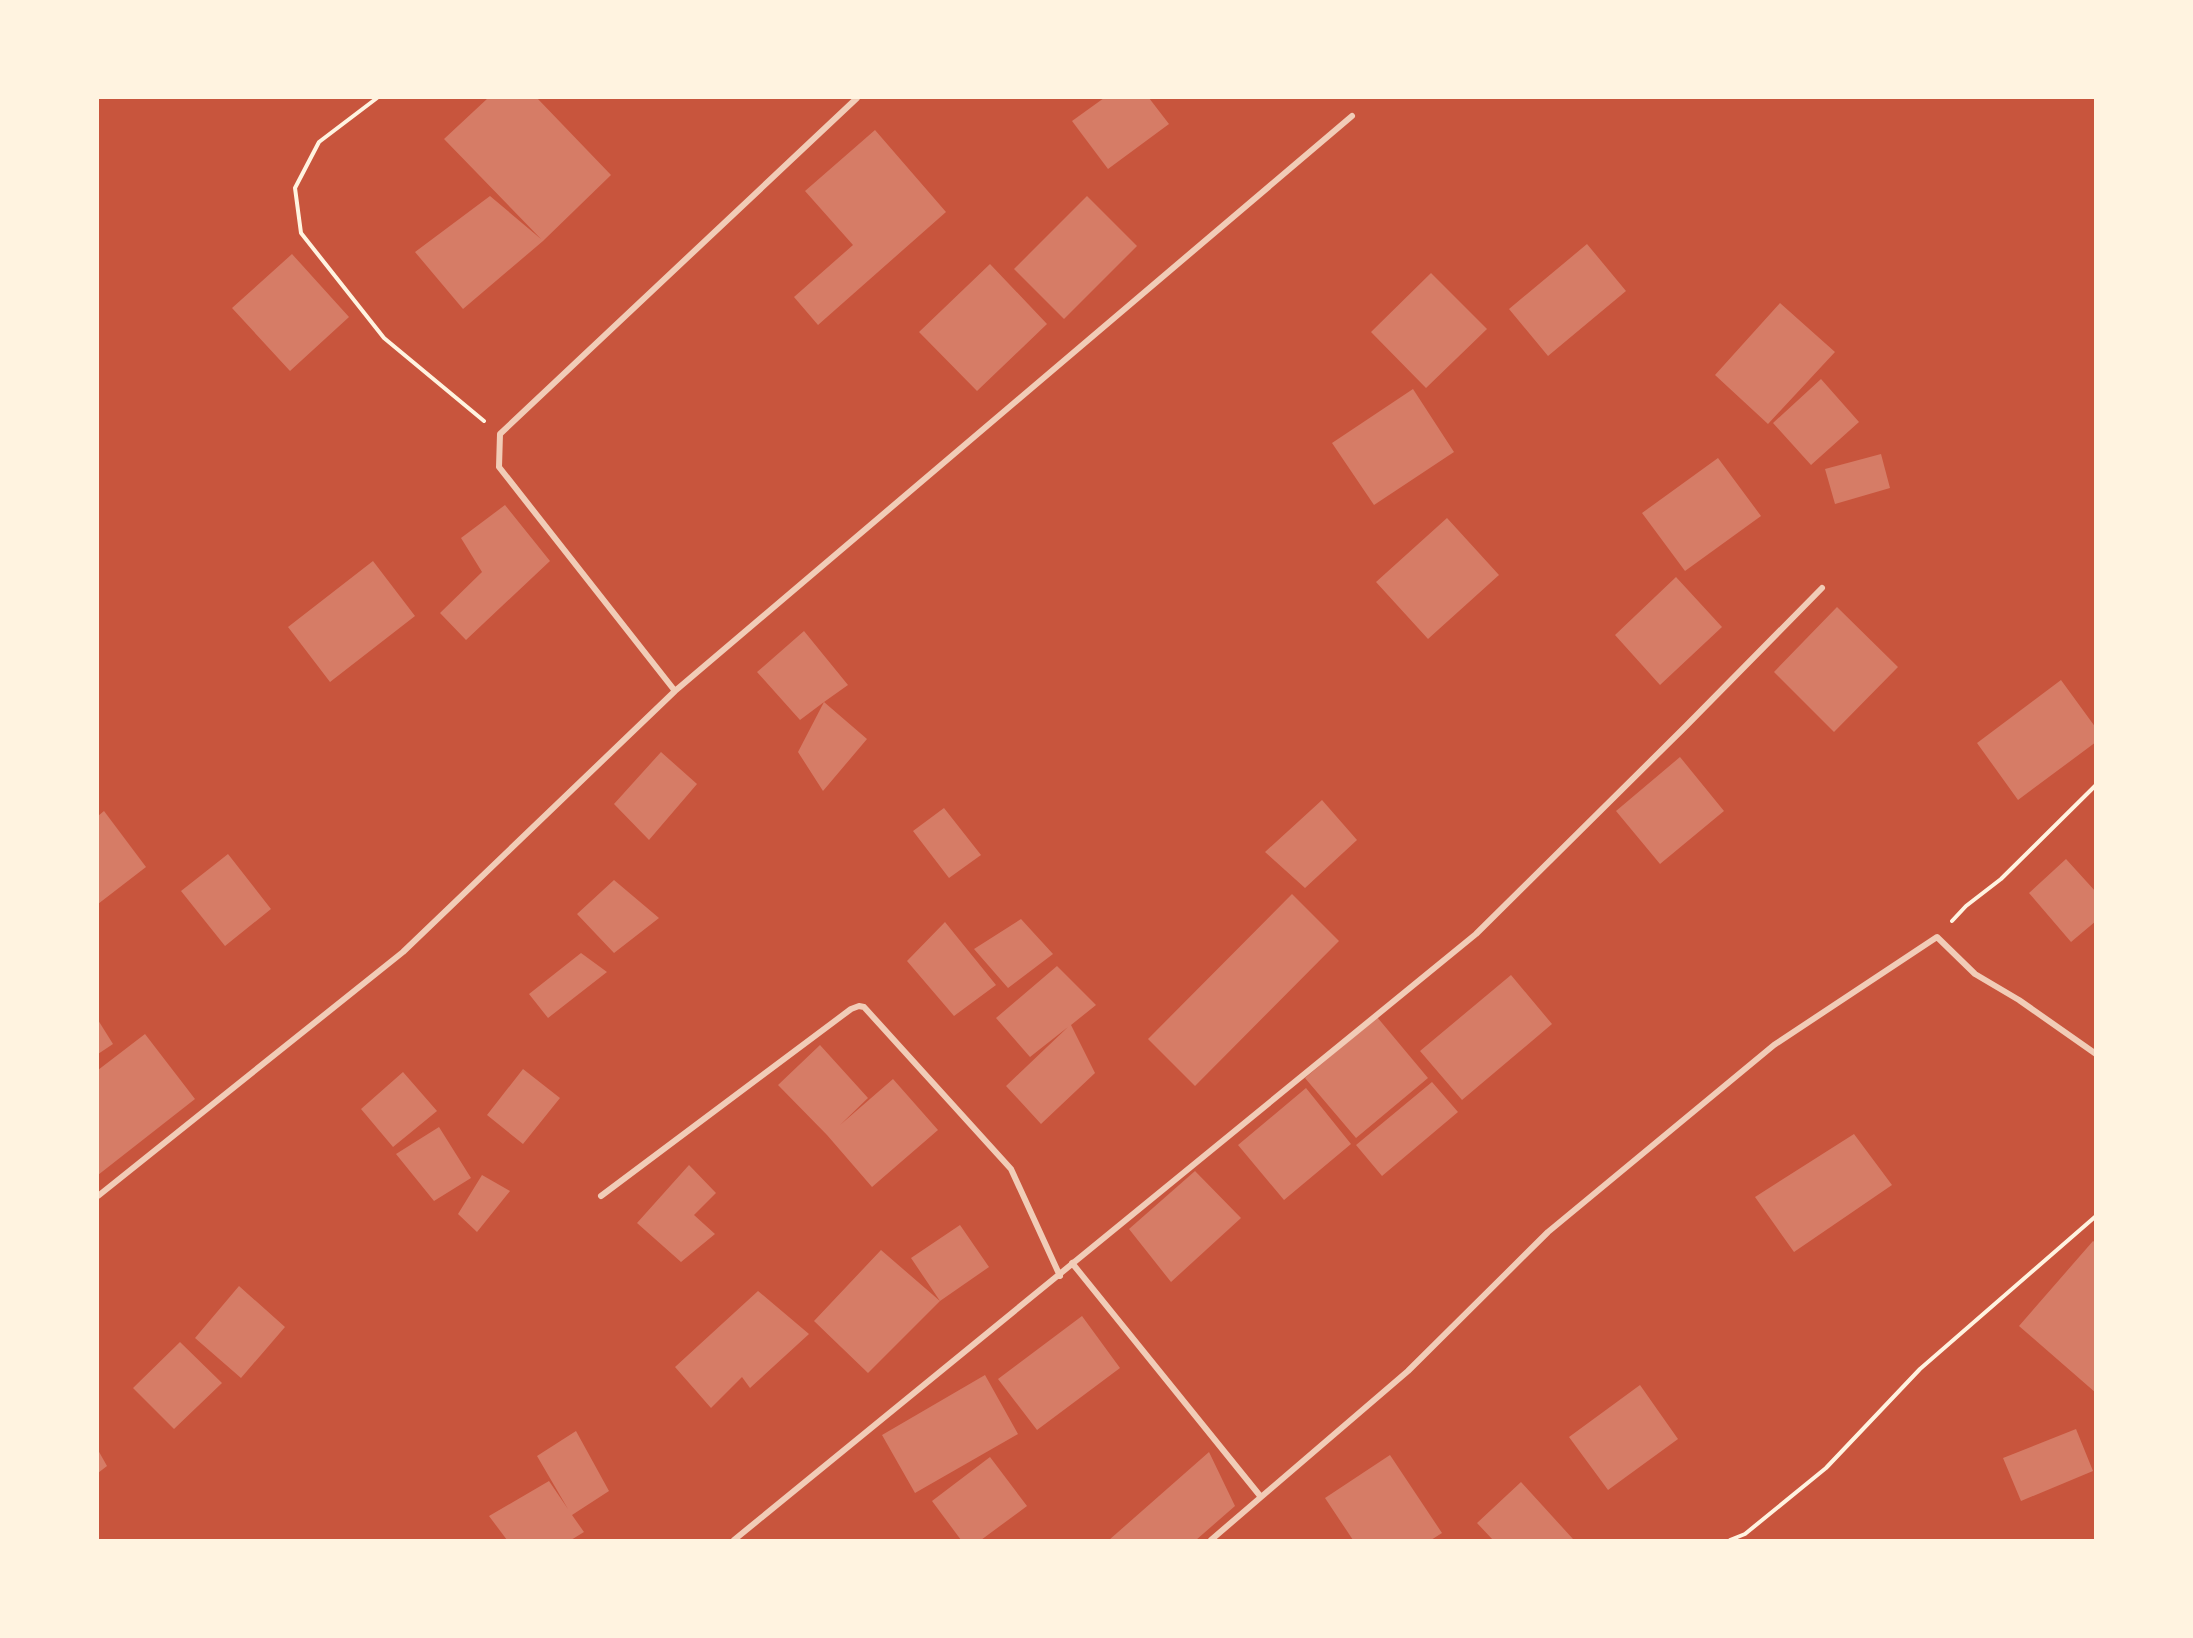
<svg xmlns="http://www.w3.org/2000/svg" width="2193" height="1638" font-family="'Open Sans',sans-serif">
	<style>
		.building { fill: #d67c66 }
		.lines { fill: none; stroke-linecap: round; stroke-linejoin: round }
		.path { stroke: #fff3e0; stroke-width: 4 }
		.minor { stroke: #f1ccb7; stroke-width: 6 }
	</style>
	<rect width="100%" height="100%" fill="#c8553d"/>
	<!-- building -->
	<path class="building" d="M488,98H537L611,175L543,241L463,309L415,252L490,196L541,239L444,139Z
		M1104,98H1149L1169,124L1108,169L1072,121Z
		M875,130L946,212L818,325L794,297L853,245L805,191Z
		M1087,196L1137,246L1064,319L1014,269Z
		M1587,244L1626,291L1548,356L1509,309Z
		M292,254L349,317L290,371L232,308Z
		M990,264L1047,324L977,391L919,332Z
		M1431,273L1487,329L1426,388L1371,332Z
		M1780,303L1835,352L1768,424L1715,375Z
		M1821,379L1859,422L1811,465L1773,423Z
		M1413,389L1454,452L1374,505L1332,443Z
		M1881,454L1890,488L1835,504L1825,469Z
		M1718,458L1761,516L1685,571L1642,513Z
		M505,505L550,561L466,640L440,613L482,572L461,538Z
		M1447,518L1499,575L1428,639L1376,582Z
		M373,561L415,616L330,682L288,627Z
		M1676,577L1722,627L1660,685L1615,635Z
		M1837,607L1898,667L1834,732L1774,672Z
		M804,631L848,685L824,702L867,739L823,791L798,752L824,702L800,720L757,672Z
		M2061,680L2096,728V742L2018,800L1977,743Z
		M661,752L697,784L649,840L614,804Z
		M1680,757L1724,811L1660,864L1616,811Z
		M1322,800L1357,840L1305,888L1265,852Z
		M944,808L981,855L949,878L913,831Z
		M104,811L146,867L98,904V816Z
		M228,854L271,909L225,946L181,891Z
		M2066,859L2096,892V921L2071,942L2029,893Z
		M614,880L659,918L614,953L577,914Z
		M1292,894L1339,941L1195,1086L1148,1039Z
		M1021,919L1053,954L1008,988L974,949Z
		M945,922L996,985L954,1016L907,961Z
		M581,953L607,972L548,1018L529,994Z
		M1057,966L1096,1005L1071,1025L1095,1073L1041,1124L1006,1086L1068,1027L1030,1057L996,1018Z
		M1511,975L1552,1024L1462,1100L1420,1051Z
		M1377,1017L1428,1078L1356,1138L1305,1078Z
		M98,1020L113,1044L98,1054Z
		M145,1034L195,1099L98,1175V1070Z
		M820,1045L868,1098L840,1125L893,1079L938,1130L872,1187L827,1135L778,1085Z
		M523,1069L560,1098L523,1144L487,1115Z
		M403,1072L437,1111L393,1147L361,1109Z
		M1432,1082L1458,1112L1382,1176L1356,1145Z
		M1306,1088L1351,1144L1284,1200L1238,1145Z
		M439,1127L471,1178L434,1201L396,1154Z
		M1854,1134L1892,1185L1794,1252L1755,1197Z
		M689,1165L716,1193L694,1215L715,1234L681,1262L637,1223Z
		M1195,1171L1241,1218L1171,1282L1129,1229Z
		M482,1175L510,1191L477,1232L458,1214Z
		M960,1225L989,1267L940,1301L868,1373L814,1321L881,1250L940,1301L911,1258Z
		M2093,1241L2096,1243V1393L2019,1326Z
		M239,1286L285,1327L241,1378L195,1338Z
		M758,1291L809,1334L750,1388L742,1377L711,1408L675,1367Z
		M1082,1316L1120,1368L1037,1430L998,1379Z
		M180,1342L222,1383L174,1429L133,1388Z
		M985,1375L1018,1434L915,1493L882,1435Z
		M1640,1385L1678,1439L1608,1490L1569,1437Z
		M2076,1429L2093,1471L2021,1501L2003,1458Z
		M576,1431L609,1491L572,1515L584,1532L571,1540H507L489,1516L549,1481L568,1509L537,1456Z
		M98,1450L107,1466L98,1473Z
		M1209,1452L1235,1506L1196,1540H1109Z
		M1390,1455L1442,1533L1431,1540H1353L1325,1498Z
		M990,1457L1027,1506L981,1540H961L932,1501Z
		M1521,1482L1573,1539L1572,1540H1493L1477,1523Z"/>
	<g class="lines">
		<!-- path -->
		<path class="path" d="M377,98L319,142L295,188L301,233L384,338L484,421
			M1952,921L1966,906L2001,879L2096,785
			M1730,1540L1745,1534L1826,1468L1920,1369L2096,1216"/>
		<!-- minor -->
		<path class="minor" d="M675,691L499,467L500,434L857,98
			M98,1196L403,952L675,691L1352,116
			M601,1196L851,1009L859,1006L864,1007L1011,1169L1060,1276
			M1072,1263L1261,1497
			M734,1540L1476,934L1687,725L1822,588
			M1211,1540L1408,1371L1548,1232L1774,1045L1937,937L1975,974L2019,1000L2096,1054"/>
	</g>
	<!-- border -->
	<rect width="2193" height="1638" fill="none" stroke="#fff3e0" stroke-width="198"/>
</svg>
